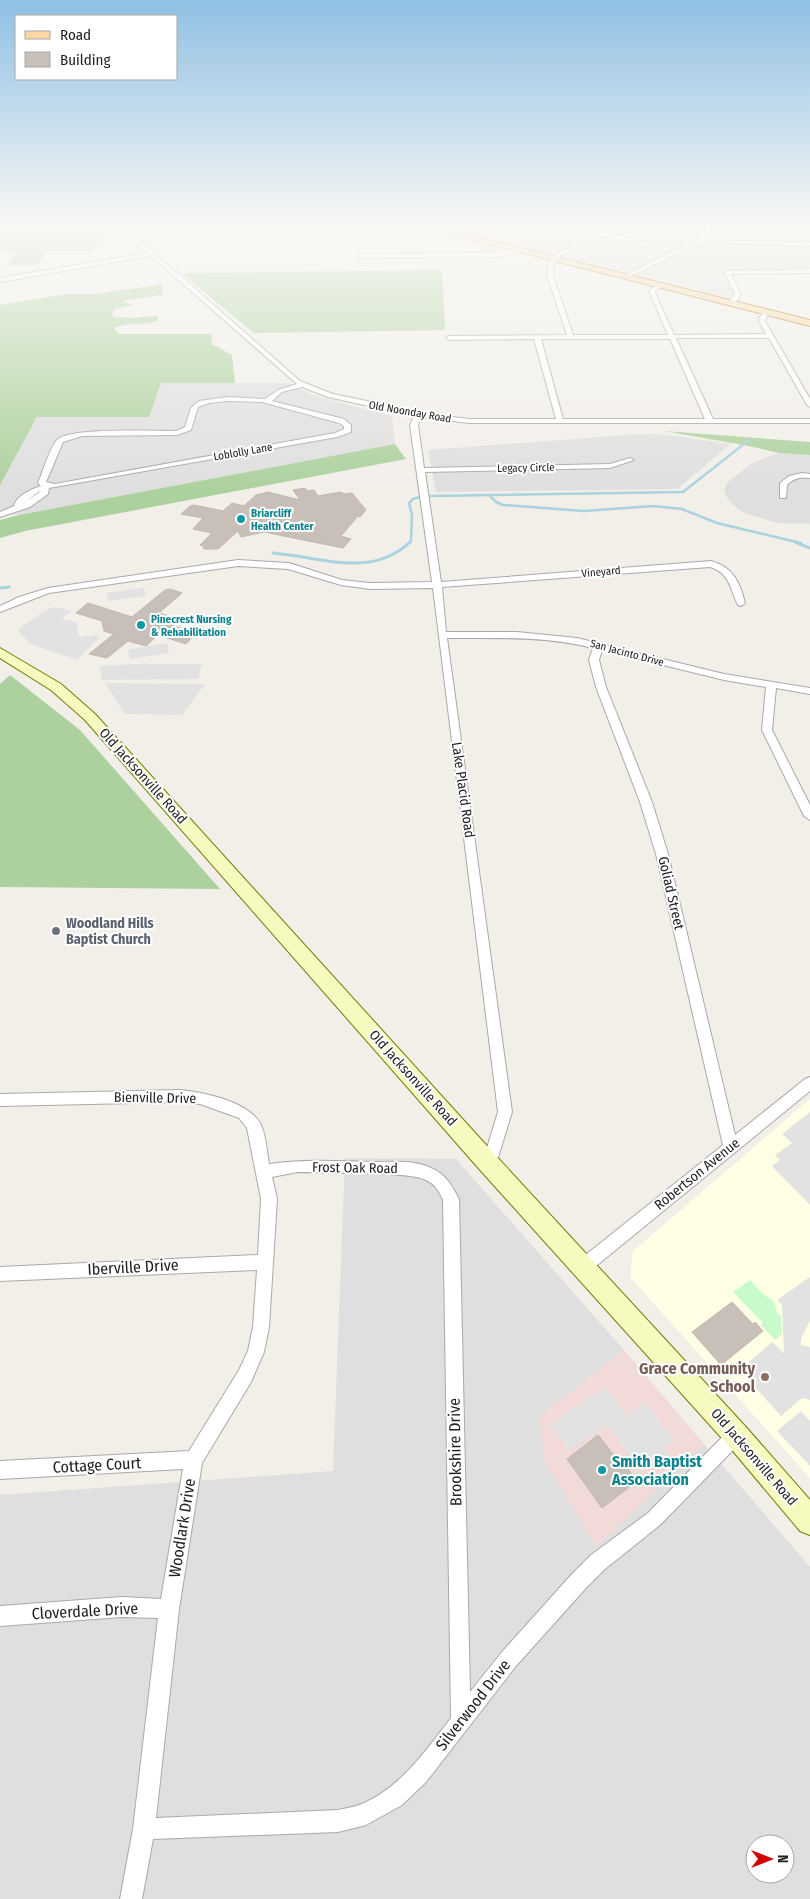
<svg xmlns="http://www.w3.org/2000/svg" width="810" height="1899" font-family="'Fira Sans Condensed',sans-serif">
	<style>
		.residential { fill: #e0dfdf; fill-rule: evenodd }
		.commercial { fill: #f2dad9 }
		.education { fill: #ffffe5 }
		.forest { fill: #add19e }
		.cemetery { fill: #aacbaf }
		.park { fill: #c8facc }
		.parking { fill: #e2e2e2 }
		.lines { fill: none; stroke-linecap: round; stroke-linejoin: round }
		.stream-far1 { stroke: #aad3df; stroke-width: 2.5 }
		.stream { stroke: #aad3df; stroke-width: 3 }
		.building { fill: #c7bfb8; stroke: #c4b6ab }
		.street-casing { stroke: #a9a9a9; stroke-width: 2 }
		.secondary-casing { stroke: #707d05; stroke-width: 2 }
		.primary-casing { stroke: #a06b00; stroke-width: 2 }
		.street { fill: #fff; fill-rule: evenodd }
		.secondary { fill: #f7fabf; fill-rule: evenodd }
		.primary { fill: #fcd6a4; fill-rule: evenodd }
		.culture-dot { fill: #0f9aa8; stroke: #fff; stroke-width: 2 }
		.worship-dot { fill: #6b7280; stroke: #fff; stroke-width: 2 }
		.education-dot { fill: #8d6e63; stroke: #fff; stroke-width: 2 }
		.labels { text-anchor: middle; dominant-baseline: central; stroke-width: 4; stroke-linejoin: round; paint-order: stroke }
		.far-street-label { font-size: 11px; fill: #222; stroke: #fff }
		.far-culture-label { font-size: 11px; font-weight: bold; fill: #0d838f; stroke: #fff; text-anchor: start }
		.street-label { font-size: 14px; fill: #222; stroke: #fff }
		.worship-label { font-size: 14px; font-weight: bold; fill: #5b616d; stroke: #fff; text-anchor: start }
		.near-street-label { font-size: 16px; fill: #222; stroke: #fff }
		.near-education-label { font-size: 16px; font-weight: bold; fill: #785e54; stroke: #fff; text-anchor: end }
		.near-culture-label { font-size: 16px; font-weight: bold; fill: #0d838f; stroke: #fff; text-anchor: start }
	</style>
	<rect width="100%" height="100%" fill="#f2efe9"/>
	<!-- residential -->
	<path class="residential" d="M505,224H714L715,229H810V270L725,271L723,274L733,293V297H727L456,229H506Z
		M161,383H289L308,393L327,399L392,416L395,444L19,515L0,514V485L37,417H149Z
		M639,434L667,435L731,444L677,489L436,492L428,450Z
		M779,453L810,455V524L777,523L744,513L732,504L726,496L724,490L728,482L752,463Z
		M345,1158L456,1159L624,1350L539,1417L597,1546L704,1444L810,1567V1899H0V1495L333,1471ZM755,1844H785V1874H755Z"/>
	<!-- commercial -->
	<path class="commercial" d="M624,1350L704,1444L596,1547L544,1460L539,1417Z"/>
	<!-- education -->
	<path class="education" d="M810,1099V1478L630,1277L633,1251Z"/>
	<!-- forest -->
	<path class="forest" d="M442,270L445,330L254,333L181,273Z
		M163,284L162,295L122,301L133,305L115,309L112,313L113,317L129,318L158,316V320C145,327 128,321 114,328L119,334H211L212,344L232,355L235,383H161L149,417H37L0,485V305L67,294H97Z
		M664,431L810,442V455L779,453L749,446Z
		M395,444L406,459L25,531L0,538V520L19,515Z
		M10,675L80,730L220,889L0,887V684Z"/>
	<!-- cemetery -->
	<path class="cemetery" d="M28,224H87L106,228L93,251H47L37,265H8L17,252H0V231L24,230Z"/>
	<!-- park -->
	<path class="park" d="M750,1280L764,1295L774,1301L777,1312L781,1316L782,1334L775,1340L761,1325L763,1323L733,1292Z"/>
	<!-- parking -->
	<path class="parking" d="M144,588L146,596L108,601L106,593Z
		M54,607L72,611L61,619L76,622L79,637L98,635L99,638L77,660L30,644L18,630L44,611Z
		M167,643L169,653L130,659L128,650Z
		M134,664H202L198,679L102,680L100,666Z
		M105,683L205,684L182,715L125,714Z
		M810,1112V1205L772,1166L780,1160L775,1155L792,1143L782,1134Z
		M810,1277V1320L801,1339V1345L810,1347V1400L802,1398L781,1416L740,1370L772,1342L784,1353L782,1305L777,1300Z
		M604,1387L627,1416L646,1403L674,1440L664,1448L670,1456L657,1466L652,1459L639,1468L607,1425L569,1451L551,1425Z
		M801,1411L810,1421V1466L777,1431Z"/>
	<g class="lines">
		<!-- stream-far1 -->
		<path class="stream-far1" d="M430,496L683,492L749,440
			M490,496L496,502L503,505L584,511L653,506L682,509L717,523L801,543
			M409,543L411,541L412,515L409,503L413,499L420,497"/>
		<!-- stream -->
		<path class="stream" d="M795,542L810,548
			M273,553C321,557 371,579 410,542
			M0,588L9,587"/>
	</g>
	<!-- building -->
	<path class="building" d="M305,488L307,491L314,490L318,496L341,492L344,494L352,493L366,510L360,517L358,516L341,536L351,539L343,548L264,532L241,537L238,531L218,549H204L203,546L200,545L212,533L193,529L203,518L181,514L190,506L194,505L223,511L232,503L244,506L256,495L268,492L300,500L293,490Z
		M170,589L182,593L159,613L173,617L165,623L196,633L186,644L158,635L146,646L128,641L107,658L89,654L114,634L104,631L102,621L76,613L88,603L132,617L165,590Z
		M732,1302L753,1324L755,1322L763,1331L721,1365L692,1332Z
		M598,1435L617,1459L619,1457L637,1481L602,1508L567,1459Z"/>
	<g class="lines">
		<defs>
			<path id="street" d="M98,224H106L119,228L136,226H277L292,224L288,226L300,228H408L425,226V228L408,232H300L282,228L124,231L142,242L300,381L333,394L429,414L469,419H556L534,339L449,340L446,338L449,336L567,335L547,275L548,263L558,253L597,234L556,224C570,224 592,233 601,232C610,231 615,224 625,224L607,233L676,250L702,237L705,233V224H711V233L705,240L810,242V246L699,243L625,279L623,276L672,252L602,236L562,255L554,263L553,275L573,335H668L649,291L659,283L662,285L655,291L656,295L674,335L766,334L759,321V317L765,311H769L765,321L810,399V407L807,405L769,338H676L713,419H810V423H469L421,417L418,425L424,468L610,464L630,458L634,460L610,468L425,472L441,582L711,561C733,567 740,582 745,603L741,606L738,605C730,589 730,573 710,567L442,587L446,632H517L577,638L724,674L810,688V694L776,688L772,730L810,805V820L804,816L762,730L766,687L724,680L602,650L599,660L606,687L652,802L668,854L735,1135L805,1079L810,1077V1091L590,1271L584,1273L578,1271L576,1266L578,1261L723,1145L656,854L640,802L596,687L589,660L593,648C545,636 496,638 447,638L512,1112L496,1164L494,1169L489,1170L484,1169L482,1164L498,1112L433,588L370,589L341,585L288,569L238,566L49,593L0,612V606L19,597L48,588L238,560L289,563L342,580L370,583L432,582L410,425L414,416L328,397L302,387L282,392L272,401L344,419L351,425V432L337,437L49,488L48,494L30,507L0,517V512L14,506C17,495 32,489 41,486L38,483C43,472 49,449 57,440C68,427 156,431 176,431L185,427L191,408L199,401L228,397L265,399L278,390L297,384L151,256L0,282V278L148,253L117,231ZM541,339H670L705,419H563ZM228,401L262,402L339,423L344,426V429L335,433L55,484L46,482L63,442L82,436L177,435L191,430L198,407L209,403ZM41,491L24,503L23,504L38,492Z
				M519,248L521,251L499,257L360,258L357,256L360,254L499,253Z
				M810,269V273L731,274L741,294L738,300L733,304L728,303L735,294L725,273L728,271Z
				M802,473L810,474V478C800,477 794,478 787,485L786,498H780V483L789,476Z
				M179,1090C203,1092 247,1101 260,1123C266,1134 267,1152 269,1164C304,1159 338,1161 374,1162C392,1162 415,1160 431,1168C446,1174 452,1186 459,1199L470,1692L502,1652L572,1574L591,1555L648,1513L730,1429L736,1426L742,1429L745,1435L742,1441L660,1525L605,1569L586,1588L516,1666L426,1782L402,1805L366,1825L338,1832L153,1839L142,1899H120L133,1829L158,1618L122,1617L0,1626V1606L122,1597L161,1599L183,1469L0,1479V1461L189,1451L239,1370L248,1351L253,1327L257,1270L0,1281V1267L258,1255L261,1199L247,1128L239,1118L200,1104L179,1102L0,1106V1094ZM298,1172C322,1173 409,1171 426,1180C435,1184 439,1191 443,1200L451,1718C426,1750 402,1786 364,1803C356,1807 346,1808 338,1810L156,1818L179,1609L202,1463L251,1382L264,1352L269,1327L277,1199L272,1177Z"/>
			<path id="secondary" d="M0,648L61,684L95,714L497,1157L745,1426L810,1500V1535L800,1531L727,1444L481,1171L85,720L51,690L0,658Z"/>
			<path id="primary" d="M410,224H424L810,320V326Z"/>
		</defs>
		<!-- street casing -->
		<use href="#street" class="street-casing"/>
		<!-- secondary casing -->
		<use href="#secondary" class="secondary-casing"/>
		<!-- primary casing -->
		<use href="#primary" class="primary-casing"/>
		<!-- street -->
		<use href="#street" class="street"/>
		<!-- secondary -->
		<use href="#secondary" class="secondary"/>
		<!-- primary -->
		<use href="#primary" class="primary"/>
	</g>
	<!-- sky -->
	<linearGradient id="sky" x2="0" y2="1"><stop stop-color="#8fc0e4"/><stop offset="0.46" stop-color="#f9f8f5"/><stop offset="1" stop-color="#f9f8f5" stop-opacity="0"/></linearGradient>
	<rect width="810" height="490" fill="url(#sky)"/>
	<!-- markers -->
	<g class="culture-dot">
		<circle cx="241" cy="519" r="5"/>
		<circle cx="141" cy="625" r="5"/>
		<circle cx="602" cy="1470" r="5"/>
	</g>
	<circle class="worship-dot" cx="56" cy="931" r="5"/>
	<circle class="education-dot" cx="765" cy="1377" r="5"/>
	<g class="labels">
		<!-- far-street labels -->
		<g class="far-street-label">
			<text transform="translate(410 412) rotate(10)">Old Noonday Road</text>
			<text transform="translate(243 452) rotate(-10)">Loblolly Lane</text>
			<text transform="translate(526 468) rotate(-1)">Legacy Circle</text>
			<text transform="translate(601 572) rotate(-5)">Vineyard</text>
			<text transform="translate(627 653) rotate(15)">San Jacinto Drive</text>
		</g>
		<!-- far-culture labels -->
		<g class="far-culture-label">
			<text x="251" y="513">Briarcliff<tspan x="251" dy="13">Health Center</tspan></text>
			<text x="151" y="619">Pinecrest Nursing<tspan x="151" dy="13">&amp; Rehabilitation</tspan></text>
		</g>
		<!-- street labels -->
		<g class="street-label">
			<text transform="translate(143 776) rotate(48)">Old Jacksonville Road</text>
			<text transform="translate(463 790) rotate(82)">Lake Placid Road</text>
			<text transform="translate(671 893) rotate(77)">Goliad Street</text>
			<text transform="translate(413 1078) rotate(48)">Old Jacksonville Road</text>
			<text transform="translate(155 1098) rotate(1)">Bienville Drive</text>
			<text transform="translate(355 1168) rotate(1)">Frost Oak Road</text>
			<text transform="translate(697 1174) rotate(-39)">Robertson Avenue</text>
			<text transform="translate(754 1457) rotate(49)">Old Jacksonville Road</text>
		</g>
		<!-- worship labels -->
		<g class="worship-label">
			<text x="66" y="923">Woodland Hills<tspan x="66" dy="16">Baptist Church</tspan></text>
		</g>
		<!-- near-street labels -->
		<g class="near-street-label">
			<text transform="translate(133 1267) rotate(-3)">Iberville Drive</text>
			<text transform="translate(455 1452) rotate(-91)">Brookshire Drive</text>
			<text transform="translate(97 1465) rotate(-3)">Cottage Court</text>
			<text transform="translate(182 1528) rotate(-81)">Woodlark Drive</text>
			<text transform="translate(85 1611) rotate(-3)">Cloverdale Drive</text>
			<text transform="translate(473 1705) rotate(-52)">Silverwood Drive</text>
		</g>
		<!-- near-education labels -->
		<g class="near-education-label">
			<text x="755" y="1368">Grace Community<tspan x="755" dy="18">School</tspan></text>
		</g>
		<!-- near-culture labels -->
		<g class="near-culture-label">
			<text x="612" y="1461">Smith Baptist<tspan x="612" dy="18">Association</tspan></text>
		</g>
	</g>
	<!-- legend -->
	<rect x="15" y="15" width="162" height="65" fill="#ffffff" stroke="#a7a7a7"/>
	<rect x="25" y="31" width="25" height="8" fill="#fcd6a4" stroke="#a7a7a7"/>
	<text x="60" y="40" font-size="15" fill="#222222">Road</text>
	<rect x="25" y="52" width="25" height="15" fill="#c7bfb8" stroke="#a7a7a7"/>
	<text x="60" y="65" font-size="15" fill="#222222">Building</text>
	<!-- north arrow -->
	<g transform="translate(770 1859) rotate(90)"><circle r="24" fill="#ffffff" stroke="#a7a7a7"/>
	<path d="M0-4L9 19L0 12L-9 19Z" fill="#d40000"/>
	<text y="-8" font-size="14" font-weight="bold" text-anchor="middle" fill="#222222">N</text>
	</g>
</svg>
